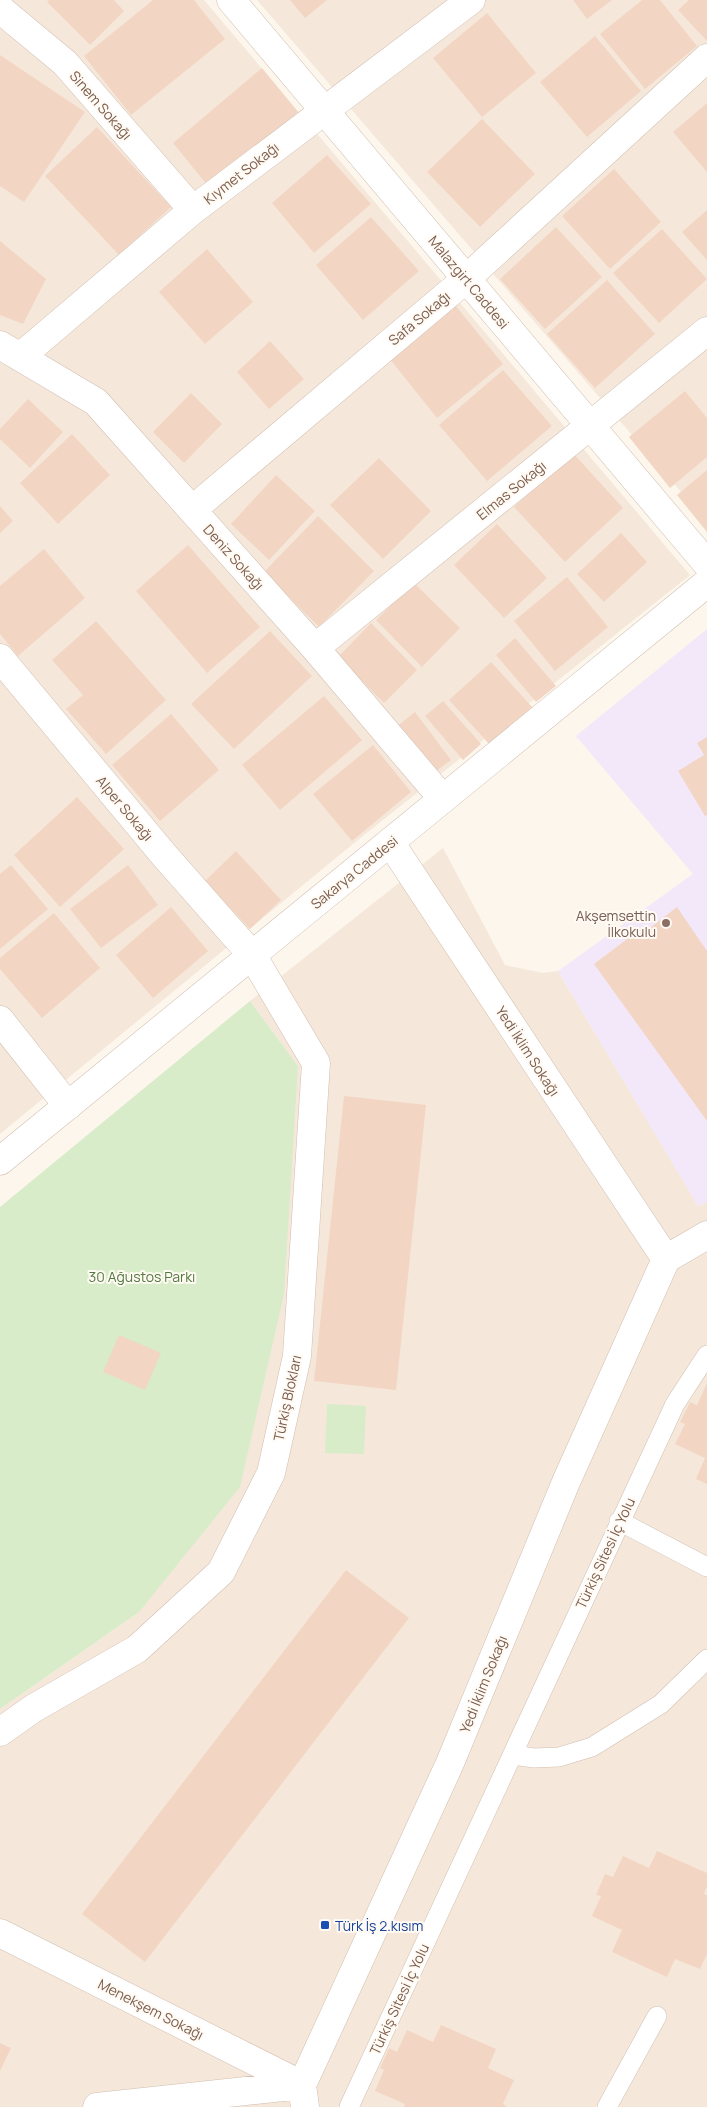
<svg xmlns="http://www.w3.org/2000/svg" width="707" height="2107" font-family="Manrope,sans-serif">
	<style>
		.residential { fill: #f5e8da }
		.education { fill: #f3e8fa }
		.green { fill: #d8ecc9 }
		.building { fill: #f3d5c3 }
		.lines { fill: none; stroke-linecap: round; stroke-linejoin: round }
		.service-casing { stroke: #d1beb0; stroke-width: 20 }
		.minor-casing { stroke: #d1beb0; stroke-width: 29 }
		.tertiary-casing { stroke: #d1beb0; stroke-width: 29 }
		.service { stroke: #fff; stroke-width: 19 }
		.minor { stroke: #fff; stroke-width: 28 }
		.tertiary { stroke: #fff; stroke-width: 28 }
		.education-dot { fill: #8d6e63; stroke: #fffaf3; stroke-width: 2 }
		.transit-dot { fill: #1a4fb4; stroke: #fffaf3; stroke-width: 2 }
		.labels { text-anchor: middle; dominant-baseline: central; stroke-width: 4; stroke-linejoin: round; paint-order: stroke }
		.street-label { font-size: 14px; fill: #7a5c4d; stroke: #fffaf3 }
		.education-label { font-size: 14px; fill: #785e54; stroke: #fffaf3; text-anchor: end }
		.park-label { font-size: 14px; fill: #537a41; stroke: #fffaf3 }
		.transit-label { font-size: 14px; fill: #164399; stroke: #fffaf3; text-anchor: start }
	</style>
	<rect width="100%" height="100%" fill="#fdf6ec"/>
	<!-- residential -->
	<path class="residential" d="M0,0H204L690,575L348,848L0,1134Z
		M257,0H707V522Z
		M443,848L505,965L543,973L558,971L698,1206L707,1202V2107H0V1709L139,1612L298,1066L250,1001Z"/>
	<!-- education -->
	<path class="education" d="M707,629V1202L698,1206L558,971L693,874L576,736Z"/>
	<!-- green -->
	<path class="green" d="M250,1001L298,1066L284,1294L240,1487L139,1612L0,1709V1207Z
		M327,1404L366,1406L364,1454L325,1453Z"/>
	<!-- building -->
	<path class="building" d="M49,0H114L124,11L90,45L47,2Z
		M153,0H194L225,39L131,115L84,56Z
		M290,0H327L305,18Z
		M573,0H612L587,19Z
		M642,0H660L697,46L645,89L600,34Z
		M689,0H707V41L678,10Z
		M487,13L536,73L482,117L433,58Z
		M595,36L641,91L587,137L540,82Z
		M0,55L85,112L24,202L0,186Z
		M262,68L298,112L208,186L173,143Z
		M707,103V172L673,132Z
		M482,119L535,174L480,227L427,172Z
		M97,127L171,207L119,255L45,176Z
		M327,155L371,204L314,253L272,203Z
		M614,169L661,222L610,269L562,216Z
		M707,210V260L682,232Z
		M371,217L419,271L363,320L316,265Z
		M556,227L602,277L545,329L500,279Z
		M662,229L707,279L659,323L613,273Z
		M0,241L46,279L23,324L0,315Z
		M207,249L253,302L205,344L159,292Z
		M607,280L655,334L595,388L547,334Z
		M455,305L503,364L437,418L389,358Z
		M270,341L304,379L269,409L237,372Z
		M503,370L552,426L487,481L439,425Z
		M685,391L707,418V457L670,488L629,437Z
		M191,393L222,424L184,463L153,432Z
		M28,399L63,432L30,468L0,439V429Z
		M72,434L110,475L58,524L20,483Z
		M573,453L623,508L565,562L514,507Z
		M379,458L431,511L383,559L330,505Z
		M707,470V532L677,495Z
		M276,475L315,511L269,560L231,524Z
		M0,506L13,521L0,533Z
		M318,516L374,571L319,627L264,572Z
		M497,524L547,578L504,618L454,565Z
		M621,533L647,562L604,602L577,574Z
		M188,545L260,627L207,673L136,591Z
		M44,549L85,598L18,656L0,634V586Z
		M567,577L608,627L555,671L514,621Z
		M414,583L460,628L422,667L376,620Z
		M96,621L166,700L106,754L66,709L83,695L52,660Z
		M371,623L417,670L384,703L338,657Z
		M270,631L312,676L234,749L191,704Z
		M515,638L556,686L536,702L496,655Z
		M491,662L533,708L491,746L449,700Z
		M324,696L362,740L280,810L242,765Z
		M443,701L481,744L463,760L425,716Z
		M415,712L451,760L431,775L395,728Z
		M171,714L219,770L160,821L112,765Z
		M707,737V815L705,816L678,771L704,755L697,743Z
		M373,745L411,792L352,841L313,794Z
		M77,797L124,849L60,907L14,855Z
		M236,851L281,900L250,929L205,881Z
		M11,865L48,909L0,949V874Z
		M128,865L158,905L101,948L70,909Z
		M171,907L208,951L153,998L116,955Z
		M677,907L707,951V1121L594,964L643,927L646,931Z
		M54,913L100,968L42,1018L0,969V958Z
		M344,1096L426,1105L396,1390L314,1381Z
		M119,1335L161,1353L145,1390L103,1372Z
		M707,1383V1484L696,1479L705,1458L675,1444L685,1424L680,1422L690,1402L697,1405Z
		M346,1570L409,1618L145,1962L82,1914Z
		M657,1851L707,1873V1886L704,1894L707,1895V1954L700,1969L675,1959L667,1977L612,1952L622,1930L592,1916L601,1896L596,1895L605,1874L613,1877L623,1856L649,1868Z
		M441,2025L496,2049L488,2068L514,2080L503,2104L507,2107H404L405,2104L375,2091L384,2070L380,2068L389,2048L397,2052L407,2030L433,2042Z
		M0,2043L11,2048L0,2071Z"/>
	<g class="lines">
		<defs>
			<path id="service" d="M619,1521L707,1567
				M513,1755L534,1758L559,1757L592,1747L661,1704L707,1659
				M349,2107L675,1404L707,1355
				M607,2107L657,2016"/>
			<path id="minor" d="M0,9L65,63L193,210
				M0,345L96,402L315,648L443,799
				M20,357L193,210L471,0
				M192,510L466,279L707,58
				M315,648L707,331
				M0,658L164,855L252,955L316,1063L297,1356L271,1473L221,1572L137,1649L34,1708L0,1732
				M390,842L666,1259
				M0,1020L68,1106
				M0,1933L302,2085
				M97,2107L302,2085
				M305,2107L302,2085L450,1763L566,1482L666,1259L707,1235"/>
			<path id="tertiary" d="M231,0L707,564
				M0,1161L707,583"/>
		</defs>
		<!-- service casing -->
		<use href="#service" class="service-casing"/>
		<!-- minor casing -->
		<use href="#minor" class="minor-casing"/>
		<!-- tertiary casing -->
		<use href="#tertiary" class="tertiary-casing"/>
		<!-- service -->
		<use href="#service" class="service"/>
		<!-- minor -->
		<use href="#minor" class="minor"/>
		<!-- tertiary -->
		<use href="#tertiary" class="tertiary"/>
	</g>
	<!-- markers -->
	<circle class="education-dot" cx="666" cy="923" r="5"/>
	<rect class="transit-dot" x="320" y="1920" width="10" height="10" rx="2.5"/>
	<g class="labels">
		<!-- street labels -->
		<g class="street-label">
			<text transform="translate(101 105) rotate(49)">Sinem Sokağı</text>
			<text transform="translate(241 173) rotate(-38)">Kıymet Sokağı</text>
			<text transform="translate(469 282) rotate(50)">Malazgirt Caddesi</text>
			<text transform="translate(419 318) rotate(-40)">Safa Sokağı</text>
			<text transform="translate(511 490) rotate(-39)">Elmas Sokağı</text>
			<text transform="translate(234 557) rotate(48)">Deniz Sokağı</text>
			<text transform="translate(125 808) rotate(50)">Alper Sokağı</text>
			<text transform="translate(354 872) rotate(-39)">Sakarya Caddesi</text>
			<text transform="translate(528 1051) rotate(57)">Yedi İklim Sokağı</text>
			<text transform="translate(287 1398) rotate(-78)">Türkiş Blokları</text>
			<text transform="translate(605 1553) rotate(-65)">Türkiş Sitesi İç Yolu</text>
			<text transform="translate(483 1684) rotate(-68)">Yedi İklim Sokağı</text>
			<text transform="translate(399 1999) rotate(-65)">Türkiş Sitesi İç Yolu</text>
			<text transform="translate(151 2009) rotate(27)">Menekşem Sokağı</text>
		</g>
		<!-- education labels -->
		<g class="education-label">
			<text x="656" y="915">Akşemsettin<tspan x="656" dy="16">İlkokulu</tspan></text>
		</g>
		<!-- park labels -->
		<g class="park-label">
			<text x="142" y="1276">30 Ağustos Parkı</text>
		</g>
		<!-- transit labels -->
		<g class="transit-label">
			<text x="335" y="1925">Türk İş 2.kısım</text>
		</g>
	</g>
</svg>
